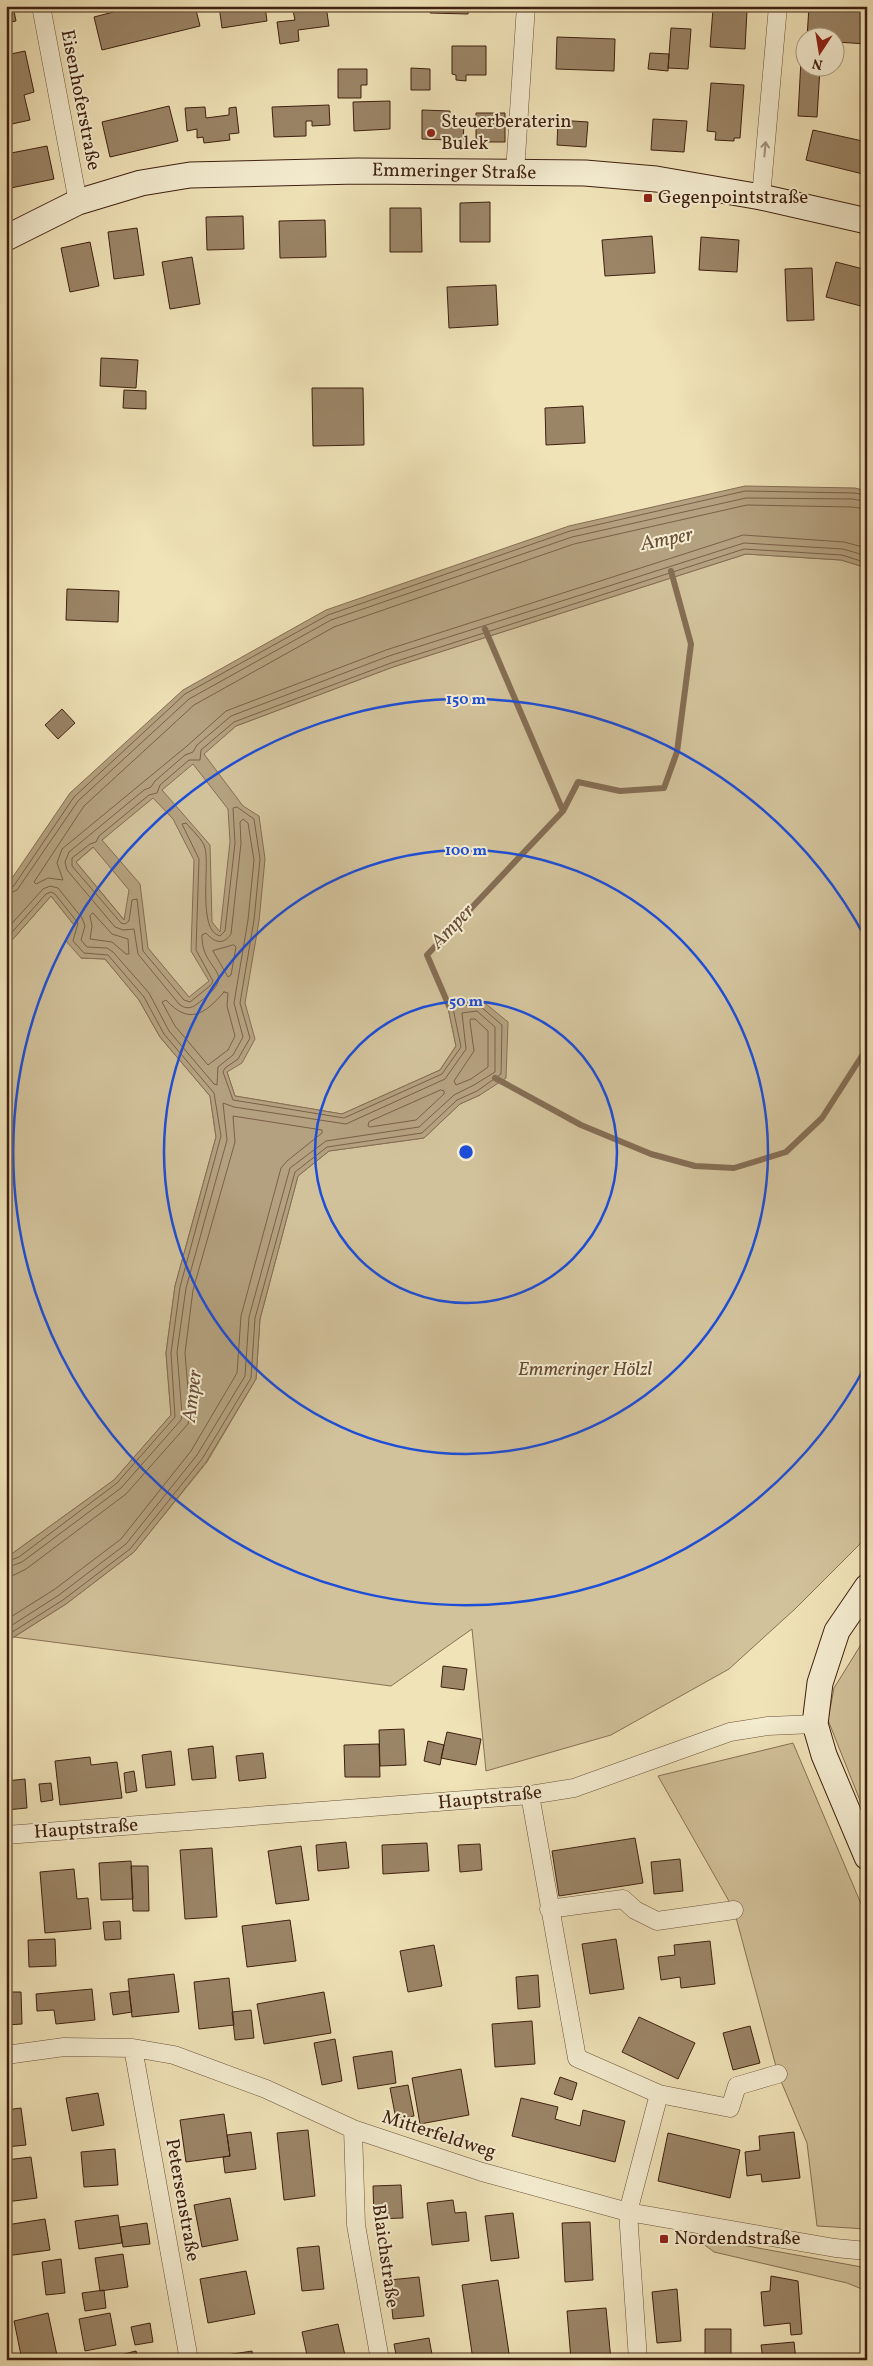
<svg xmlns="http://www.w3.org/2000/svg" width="873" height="2366" font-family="Vollkorn,serif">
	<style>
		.green { fill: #d2c29b; stroke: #887156 }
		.water { fill: #b4a17f; stroke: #856d53; fill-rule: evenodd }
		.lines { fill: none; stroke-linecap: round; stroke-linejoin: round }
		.shore { stroke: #7a6048; stroke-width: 1 }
		.stream { stroke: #856d53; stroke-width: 6 }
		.building { fill: #9b8567; stroke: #3f2010 }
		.street-casing { stroke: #6b513a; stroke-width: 19 }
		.secondary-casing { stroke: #3f2010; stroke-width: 27 }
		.street { stroke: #f5edd1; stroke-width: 18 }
		.secondary { stroke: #f5edd1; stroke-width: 25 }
		.oneway { stroke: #a3917a }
		.ring { fill: none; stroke: #1d4ed8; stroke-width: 2.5 }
		.poi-dot { fill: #8f2418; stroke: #f5edd1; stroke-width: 2 }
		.labels { text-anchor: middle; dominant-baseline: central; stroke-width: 4; stroke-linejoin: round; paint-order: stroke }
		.street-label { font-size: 19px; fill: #3f2010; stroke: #f5edd1 }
		.poi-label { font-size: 19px; fill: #3f2010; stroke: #f5edd1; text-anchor: start }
		.park-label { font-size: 19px; font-style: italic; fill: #644833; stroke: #f5edd1 }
		.water-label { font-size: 20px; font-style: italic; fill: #684d37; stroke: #f5edd1 }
		.centre { fill: #1d4ed8; stroke: #f5edd1; stroke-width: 2.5 }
		.ring-label { font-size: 15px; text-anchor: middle; font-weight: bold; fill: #1d4ed8; stroke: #f5edd1; stroke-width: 4; stroke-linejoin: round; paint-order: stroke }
	</style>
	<rect width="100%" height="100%" fill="#f0e3b8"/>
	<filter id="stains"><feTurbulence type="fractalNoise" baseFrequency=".004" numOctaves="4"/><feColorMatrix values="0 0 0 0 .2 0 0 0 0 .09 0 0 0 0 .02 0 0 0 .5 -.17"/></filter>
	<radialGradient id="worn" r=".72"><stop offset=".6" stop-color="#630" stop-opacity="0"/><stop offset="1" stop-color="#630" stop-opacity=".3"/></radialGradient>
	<!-- green -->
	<path class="green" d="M746,554L841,560L867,568V1537L795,1609L729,1669L611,1735L486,1771L472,1629L391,1686L14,1637L66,1604L134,1552L207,1462L256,1379L260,1319L298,1176L329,1151L424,1138L460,1104L480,1095V999L461,1002L446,998L456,1046L440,1070L342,1114L235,1096L211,1024L76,862L236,726L393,667Z
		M51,896L74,925L81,958L105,959L139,1000L160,1037L210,1096L216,1137L175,1286L166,1353L171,1415L114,1480L6,1558V947Z
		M867,1635V1818L828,1720L834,1688Z
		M793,1743L867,1918V2229L817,2226L807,2143L778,2074L734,1910L658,1776Z
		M693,2236L867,2268V2291L847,2283L714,2252Z"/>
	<!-- water -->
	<path class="water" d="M745,486L855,488L867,491V568L841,560L746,554L393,667L236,726L204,754L243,806L259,816L265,859L259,921L245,1003L255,1039L242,1063L227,1072L235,1096L342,1114L440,1070L456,1046L446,998L461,1002L480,999L508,1022L506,1078L480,1095L460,1104L424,1138L329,1151L298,1176L260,1319L256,1379L206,1462L134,1552L66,1604L6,1642V1558L114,1480L171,1415L166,1353L175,1286L216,1137L210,1096L160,1037L139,1000L105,959L81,958L66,941L74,925L51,896L6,947V887L70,793L183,690L326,610L569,526ZM193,764L228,809L230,842L220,932L212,922L210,845L162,790ZM153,798L173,819L194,860L191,951L209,981L189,997L148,948L140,884L102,840ZM93,847L129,890L124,920L76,862Z"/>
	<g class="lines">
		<!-- shore -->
		<path class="shore" d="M867,509L852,507L747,505L574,544L334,627L194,705L84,806L34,882L36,884L48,878L63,880L57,863L62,849L187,746L226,711L386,650L743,535L844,542L867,548
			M6,889L13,887L74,797L185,694L328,615L570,531L745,491L854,493L867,495
			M6,895L17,890L78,801L189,699L331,620L572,537L746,498L853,499L867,502
			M93,913L112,934L128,939L129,954H126L112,942L90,939L92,926L90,916Z
			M6,930L43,889L50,886L58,888L82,918L85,926L81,940L87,947L107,948L113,952L149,993L169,1031L214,1084L217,1085L218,1067L233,1055L243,1037L234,1003L248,920L254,860L248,823L243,819L240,822L241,843L231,934C223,946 214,942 206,933L202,935C201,974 243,970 197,1004C191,1009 185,1009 179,1004L138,954L134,929L123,930L115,927L67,870L65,862L69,852L144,790L151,787L155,781L185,755L193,752L197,745L231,716L389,656L744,543L843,549L867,556
			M6,939L46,894L51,892L55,894L78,923L73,941L84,953L108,955L144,997L164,1034L214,1093L221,1136L180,1287L171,1353L175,1417L117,1483L19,1557L6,1562
			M234,945L236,947L231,975L228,977L213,951Z
			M224,992L228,993L227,1006L235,1036L228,1050L208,1065L175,1026L162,1002L166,1000C189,1025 204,1015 224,992Z
			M471,1019H475L488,1031V1067L471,1079L456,1085L454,1081L474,1051L470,1022Z
			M441,1090L444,1091V1094L416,1120L370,1127L368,1126L369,1122Z
			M6,1568L22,1562L121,1488L181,1420L182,1414L177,1352L186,1288L227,1140L223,1103L234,1107L346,1124L445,1079L466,1049L462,1013L477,1011L495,1027V1072L474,1085L454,1095L419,1127L326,1141L290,1168L249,1317L245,1376L197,1455L126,1544L59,1595L6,1629
			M6,1576L14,1575L26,1569L126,1494L188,1424L190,1414L185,1353L193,1290L235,1142L233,1116L322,1130V1133L287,1161L281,1168L241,1316L237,1373L191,1451L121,1539L55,1589L6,1620
			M6,1636L63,1600L130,1549L202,1459L251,1378L255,1318L295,1172L327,1147L422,1133L457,1100L477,1091L501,1074L502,1025L479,1005L455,1006L453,1008L461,1047L442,1074L344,1118L233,1100L223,1072L225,1068L238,1059L250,1038L240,1003L254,920L260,859L254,819L237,807L233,808L235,843L225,931L220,936C197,931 210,866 205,848C203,840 192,830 186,823L182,824L199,859L196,950L213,981L211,985L190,1002L184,1000L143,951L137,899L132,900L129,921L125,924L121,923L72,866V858L90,844L96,842L99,836L149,795L157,793L160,785L189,760H200L201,750L234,722L391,663L744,549L842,555L867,563"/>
		<!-- stream -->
		<path class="stream" d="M485,629L563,811
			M449,1006L427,955L563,811L578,782L620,791L664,788L677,752L691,644L671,571
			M495,1078L581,1125L651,1154L695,1166L734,1168L786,1152L822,1118L867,1048"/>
	</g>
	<!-- building -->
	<path class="building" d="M6,6H13L16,21L6,23Z
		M137,6H195L200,26L102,50L94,17Z
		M219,6H265L267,21L222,28Z
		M292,6H326L329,26L298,30L299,41L280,44L277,22L295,20Z
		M430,6H469L468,14L430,13Z
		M809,6H867V44L836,42V38H807Z
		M713,9L747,11L745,49L710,47Z
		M671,28L691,29L688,69L668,68Z
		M557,37L615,39L614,71L556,69Z
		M802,41H806V68H820L817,117L798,116Z
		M452,46H486V75H466V81L456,80V75L452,74Z
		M25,51L34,92L24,95L30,120L12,124L11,118L6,119V107L9,106L6,94V55Z
		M650,53L669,54L668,71L648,69Z
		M411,68L430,69V90H411Z
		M338,69H367V85H361V98H338Z
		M711,83L744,85L740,138H734V141L715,140L716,132L707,131Z
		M390,101V129L354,131L353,102Z
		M329,105L330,125L312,126V121H306V136L274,137L272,107Z
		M169,106L178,141L110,157L102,122Z
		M205,107L206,118L229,115V108L236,107L239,133L229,134L230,140L204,143L203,137L197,138V129L187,131L185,108Z
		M422,110L450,111V121L464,122L463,143H448V140L422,139Z
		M476,113H505V142H476Z
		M653,119L687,121L684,152L651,150Z
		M558,120L588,122L586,147L557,145Z
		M813,130L867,142V175L806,160Z
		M47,146L54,179L6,189V154Z
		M490,202V242H460V203Z
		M390,208H421L422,252H390Z
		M243,216L244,249L207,250L206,217Z
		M325,220L326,257L280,258L279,221Z
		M137,228L144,275L114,279L108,232Z
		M652,236L655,273L605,276L602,240Z
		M701,237L739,240L737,272L699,270Z
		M90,242L99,286L70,292L61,248Z
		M192,257L200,304L170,309L162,262Z
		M836,262L867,270V284L861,306L826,297Z
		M812,268L814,320L787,321L785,269Z
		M496,285L498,325L449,328L447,287Z
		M101,358L138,360L136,388L100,386Z
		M312,388H363L364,445L313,446Z
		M124,390L146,391V409L123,408Z
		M583,406L585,443L546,445L545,408Z
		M67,589L119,591L118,622L66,620Z
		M62,709L75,723L58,739L45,725Z
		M443,1666L467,1669L464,1690L441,1687Z
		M404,1729L406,1765L380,1766L379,1730Z
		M447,1732L481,1739L476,1765L441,1758Z
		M428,1741L444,1745L440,1765L424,1761Z
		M379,1744L380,1777H345L344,1745Z
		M213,1746L216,1778L192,1780L188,1749Z
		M171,1751L175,1785L146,1788L142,1755Z
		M263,1753L266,1778L239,1781L236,1756Z
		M90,1757L91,1765L117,1762L122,1798L60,1805L55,1761Z
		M134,1771L137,1791L126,1793L124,1773Z
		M25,1779L27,1808L6,1810V1781Z
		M51,1783L53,1800L41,1802L39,1784Z
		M635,1838L643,1883L559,1896L552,1851Z
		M346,1842L349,1868L318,1871L316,1845Z
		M427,1843L429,1871L383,1874L382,1845Z
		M480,1844L482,1870L460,1872L458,1845Z
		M301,1846L309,1900L276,1904L268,1851Z
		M212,1848L217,1917L185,1919L180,1850Z
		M680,1859L683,1891L654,1894L651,1862Z
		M131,1861L133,1899L101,1900L99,1863Z
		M131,1866H148L149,1911H133Z
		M74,1869L77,1899L88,1898L91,1929L45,1933L40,1872Z
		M6,1876L11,1913H6Z
		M290,1920L296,1961L247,1967L242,1926Z
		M120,1921L121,1939L105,1940L103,1922Z
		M55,1939L56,1966L29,1967L28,1940Z
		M616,1939L624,1989L590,1994L582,1944Z
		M710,1941L715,1984L681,1988L680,1977L661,1980L658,1957L675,1955L674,1945Z
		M434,1945L442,1986L408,1992L400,1951Z
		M174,1974L179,2012L132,2017L128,1979Z
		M538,1975L540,2007L518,2009L516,1977Z
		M229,1978L234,2025L199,2029L194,1982Z
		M92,1989L95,2020L56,2024L54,2010L37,2011L36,1994Z
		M129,1991L132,2012L113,2015L110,1993Z
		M6,1992H21L22,2024L6,2025Z
		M324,1992L331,2033L264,2044L257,2004Z
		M251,2010L254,2038L235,2040L232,2012Z
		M639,2017L695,2043L678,2079L622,2052Z
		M532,2021L535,2064L495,2067L492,2024Z
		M750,2026L760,2063L733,2070L723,2033Z
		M335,2039L342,2081L322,2085L314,2043Z
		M392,2051L396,2083L358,2089L353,2057Z
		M461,2069L469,2115L420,2124L412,2078Z
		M560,2077L577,2083L572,2100L554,2094Z
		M408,2085L414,2116L396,2119L390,2088Z
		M98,2093L104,2125L72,2131L66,2098Z
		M521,2098L558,2107L555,2119L580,2126L583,2110L625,2121L615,2162L512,2136Z
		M21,2108L26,2145L6,2147V2110Z
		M224,2114L230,2156L186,2162L180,2120Z
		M308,2130L315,2196L284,2200L277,2133Z
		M251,2132L256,2169L225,2173L223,2157L230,2156L227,2135Z
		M794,2132L800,2178L762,2182L761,2174L747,2176L745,2152L760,2150L759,2136Z
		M668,2133L740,2150L730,2198L658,2181Z
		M115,2149L118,2185L84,2187L81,2152Z
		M31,2157L37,2198L6,2202V2160Z
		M401,2185L403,2218L374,2219L373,2186Z
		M230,2198L238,2240L202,2247L194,2205Z
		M453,2200L455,2213L466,2212L469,2241L432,2245L427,2203Z
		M513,2213L519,2258L491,2261L485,2216Z
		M118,2215L122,2243L79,2249L75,2221Z
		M45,2219L50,2250L6,2256V2225Z
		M590,2222L593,2280L565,2282L562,2223Z
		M147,2223L150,2244L123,2247L120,2227Z
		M319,2246L324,2289L302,2291L297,2248Z
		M123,2254L128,2287L100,2291L95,2258Z
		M61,2259L65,2293L46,2295L42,2262Z
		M246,2271L255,2314L208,2323L200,2279Z
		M771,2276L798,2281L802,2334L791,2335L790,2323L764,2326L761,2292L770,2291Z
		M419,2277L424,2316L393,2319L389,2280Z
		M498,2280L510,2360H473L462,2285Z
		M677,2289L681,2341L657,2343L652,2292Z
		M104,2290L106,2308L85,2311L82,2293Z
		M606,2308L611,2360H571L567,2311Z
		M48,2313L58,2360H22L14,2321Z
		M110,2313L116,2345L85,2351L79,2319Z
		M150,2323L153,2342L135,2345L131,2327Z
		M338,2324L346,2360H308L302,2332Z
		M705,2329H731V2355H705Z
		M429,2338L433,2360H397L394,2344Z
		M794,2342L796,2360H763L761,2345Z
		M136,2351L138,2360H113L112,2357Z
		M252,2351L253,2360H220V2356Z"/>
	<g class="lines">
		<defs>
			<path id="street" d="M41,6L78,202
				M515,172L526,6
				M761,197L778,6
				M530,1795L577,2058L659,2094L730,2108L737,2086L778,2074
				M6,1835L530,1795L574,1788L730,1732L768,1726L815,1724
				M549,1909L623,1899L635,1910L657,1921L734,1910
				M133,2048L189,2360
				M6,2055L64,2047L133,2048L174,2055L266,2089L353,2129L482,2172L628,2212L835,2248L867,2251
				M353,2129L356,2225L380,2360
				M638,2360L628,2212L659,2094"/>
			<path id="secondary" d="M6,238L78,202L141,183L190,175L357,171L585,173L656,179L761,197L867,221
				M867,1587L837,1631L820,1683L815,1724L824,1755L867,1857"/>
		</defs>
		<!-- street casing -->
		<use href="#street" class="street-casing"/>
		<!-- secondary casing -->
		<use href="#secondary" class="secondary-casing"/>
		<!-- street -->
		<use href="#street" class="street"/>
		<!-- secondary -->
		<use href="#secondary" class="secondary"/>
	</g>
	<!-- one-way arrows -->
	<defs><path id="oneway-shaft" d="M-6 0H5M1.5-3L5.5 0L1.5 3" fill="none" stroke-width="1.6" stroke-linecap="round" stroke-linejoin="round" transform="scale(1.25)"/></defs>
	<use class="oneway" href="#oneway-shaft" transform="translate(765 149) rotate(-85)"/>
	<!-- distance rings -->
	<g class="ring">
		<circle cx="466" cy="1152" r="151"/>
		<circle cx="466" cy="1152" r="302"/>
		<path d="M866 1365A453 453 0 1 1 866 939"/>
	</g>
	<!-- markers -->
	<g class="poi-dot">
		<circle cx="431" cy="133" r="5"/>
		<rect x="643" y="193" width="10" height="10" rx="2.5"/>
		<rect x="659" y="2234" width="10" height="10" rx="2.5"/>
	</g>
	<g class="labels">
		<!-- street labels -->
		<g class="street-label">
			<text transform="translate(80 100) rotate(79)">Eisenhoferstraße</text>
			<text transform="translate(454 172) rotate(1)">Emmeringer Straße</text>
			<text transform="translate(490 1798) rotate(-6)">Hauptstraße</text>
			<text transform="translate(86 1829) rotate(-4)">Hauptstraße</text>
			<text transform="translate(439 2135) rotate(18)">Mitterfeldweg</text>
			<text transform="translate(182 2200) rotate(80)">Petersenstraße</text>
			<text transform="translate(385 2256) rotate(82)">Blaichstraße</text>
		</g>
		<!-- poi labels -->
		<g class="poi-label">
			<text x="441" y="122">Steuerberaterin<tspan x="441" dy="22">Bulek</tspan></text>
			<text x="658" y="198">Gegenpointstraße</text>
			<text x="674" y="2239">Nordendstraße</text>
		</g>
		<!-- park labels -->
		<g class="park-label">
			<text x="585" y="1370">Emmeringer Hölzl</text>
		</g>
		<!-- water labels -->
		<g class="water-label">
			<text transform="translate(667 540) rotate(-11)">Amper</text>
			<text transform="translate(453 927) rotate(-46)">Amper</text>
			<text transform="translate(193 1396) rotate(-83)">Amper</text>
		</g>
	</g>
	<circle cx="466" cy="1152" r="8" class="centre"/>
	<g class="ring-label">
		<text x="466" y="704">150 m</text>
		<text x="466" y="855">100 m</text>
		<text x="466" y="1006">50 m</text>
	</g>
	<!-- margin -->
	<rect width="873" height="2366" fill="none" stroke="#f0e3b8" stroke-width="25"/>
	<rect x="8" y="8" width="858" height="2351" fill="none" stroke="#3f2010" stroke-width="2.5"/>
	<rect x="12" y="12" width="848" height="2341" fill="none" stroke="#3f2010"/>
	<!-- north arrow -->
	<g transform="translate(820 52) rotate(192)"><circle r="24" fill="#f5edd1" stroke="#ac9b84"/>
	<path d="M0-4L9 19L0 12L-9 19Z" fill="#8f2418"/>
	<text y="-8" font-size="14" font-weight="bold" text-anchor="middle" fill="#3f2010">N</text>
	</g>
	<rect width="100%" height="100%" filter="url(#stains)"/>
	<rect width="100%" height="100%" fill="url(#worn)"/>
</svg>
